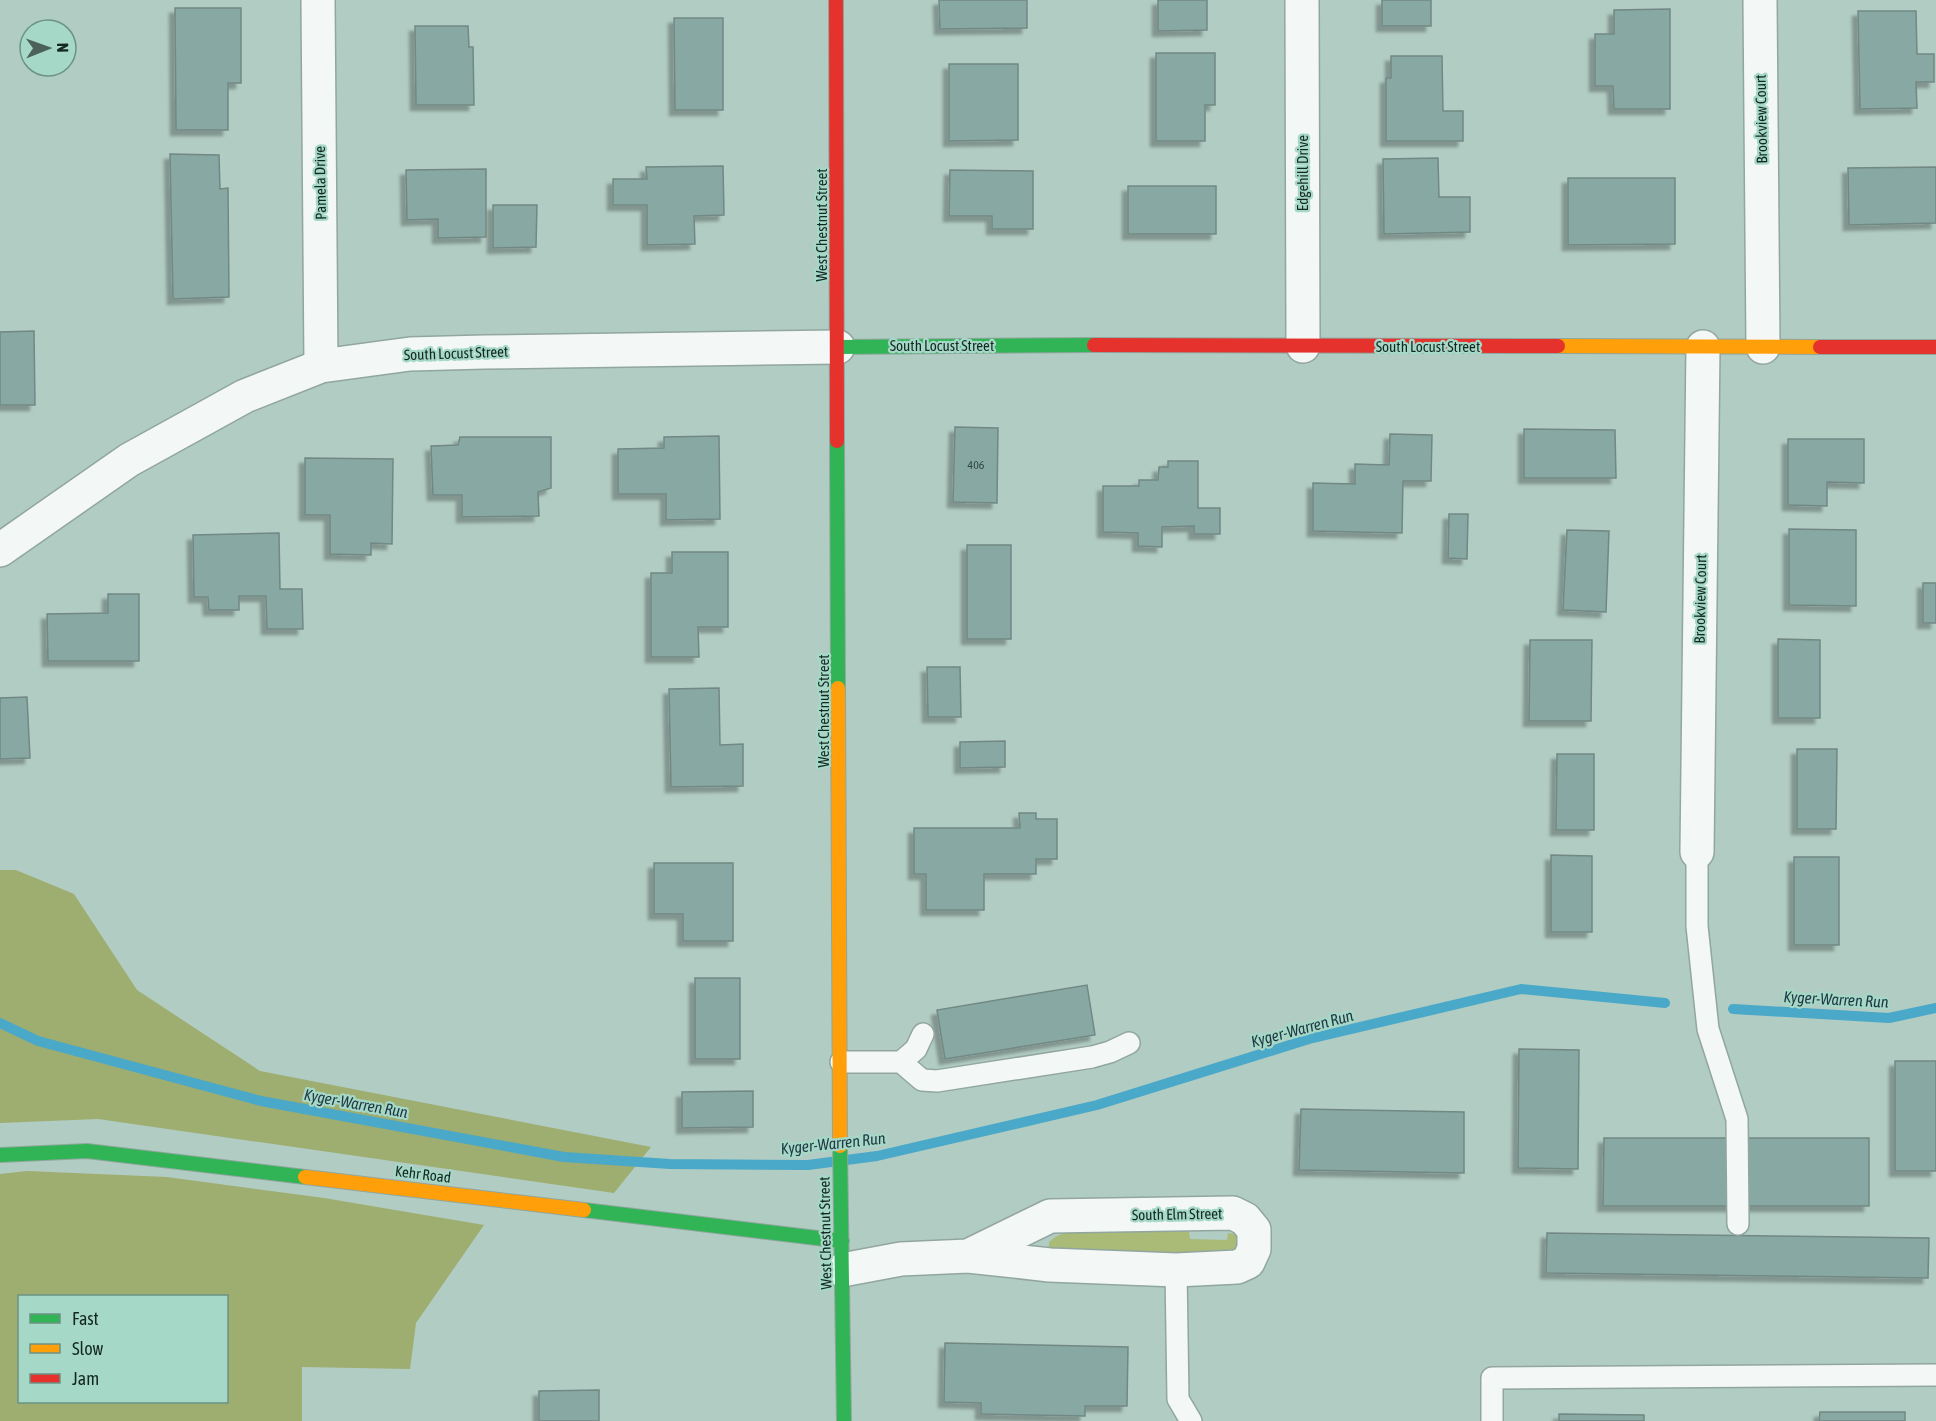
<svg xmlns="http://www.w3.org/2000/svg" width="1936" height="1421" font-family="'Asap Condensed',sans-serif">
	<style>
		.green { fill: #aaba77 }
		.forest { fill: #9ead70; fill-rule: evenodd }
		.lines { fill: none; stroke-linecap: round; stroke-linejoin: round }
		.stream { stroke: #4aa8c8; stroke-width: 10 }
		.building { fill: #88a8a3; stroke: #728884; stroke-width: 1.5; filter: url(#shadow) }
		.lane-casing { stroke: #91a69f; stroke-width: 24 }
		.street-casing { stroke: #91a69f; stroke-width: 36 }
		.fast-casing { stroke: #91a69f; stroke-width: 16 }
		.slow-casing { stroke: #91a69f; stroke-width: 16 }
		.jam-casing { stroke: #91a69f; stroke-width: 16 }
		.lane { stroke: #f3f7f6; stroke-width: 21 }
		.street { stroke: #f3f7f6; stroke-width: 33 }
		.fast { stroke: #30b455; stroke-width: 14 }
		.slow { stroke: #ff9f0a; stroke-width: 14 }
		.jam { stroke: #e5322d; stroke-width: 14 }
		.labels { text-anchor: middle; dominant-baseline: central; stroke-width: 4.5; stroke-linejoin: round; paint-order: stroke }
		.number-label { font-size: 12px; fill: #314842 }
		.street-label { font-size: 15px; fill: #142822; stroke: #a5d8c7 }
		.water-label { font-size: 16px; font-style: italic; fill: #1f3743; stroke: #a5d8c7 }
	</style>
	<defs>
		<filter id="shadow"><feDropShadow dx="-5.5" dy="5.5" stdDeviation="1.5" flood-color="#0004"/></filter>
	</defs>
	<rect width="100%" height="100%" fill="#b1ccc3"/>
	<!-- green -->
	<path class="green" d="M1086,1229L1189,1231L1190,1239L1227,1240L1228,1233L1241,1235L1244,1243L1230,1255L1049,1252V1242C1060,1232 1071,1231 1086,1229Z"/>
	<!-- forest -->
	<path class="forest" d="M0,870H16L74,894L137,990L260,1071L651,1147L614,1193L98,1119L0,1123Z
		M27,1171L167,1177L324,1198L484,1225L416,1323L410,1369L302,1367V1421H0V1174ZM20,1296H226V1402H20Z"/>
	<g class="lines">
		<!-- stream -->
		<path class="stream" d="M1733,1009L1889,1018L1936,1008
			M0,1023L38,1041L261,1101L564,1157L670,1164L808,1165L877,1156L1097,1105L1309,1039L1521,989L1665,1003"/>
	</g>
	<!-- building -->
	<path class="building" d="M939,0H1027V28L940,29Z
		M1158,0H1207V30L1158,31Z
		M1382,0H1431V26H1382Z
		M175,8H241V83H228V130H176Z
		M1670,9V109H1614L1613,86H1595V34H1614V10Z
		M1858,11H1916L1917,54H1934V82H1916L1917,108L1860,109Z
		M674,18H723V110H675Z
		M415,26H468L469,47H473L474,105H416Z
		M1156,53H1215V105H1205V141H1156Z
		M1391,56H1442L1443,111H1463V141H1386V78H1391Z
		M949,64H1018V140L949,141Z
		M170,154L219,155L220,189L228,188L229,297L173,299Z
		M1438,158L1439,197H1470V232L1384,234L1383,159Z
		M723,166L724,215L694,216L695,244L647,245V205H613V179H647L646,167Z
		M1936,167V223L1849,225L1848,168Z
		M486,169V237L438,238V219L407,220L406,170Z
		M950,170L1033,171V229H992V216H949Z
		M1568,178H1675V244L1568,245Z
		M1128,186H1216V234H1128Z
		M493,205H537L536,247L493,248Z
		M34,331L35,405H0V332Z
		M955,427L998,428L997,503L953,502Z
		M1524,429L1615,430L1616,478H1524Z
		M1390,434L1432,435L1431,481H1403L1402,533L1313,531V483L1355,484V464L1389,465Z
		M719,436L720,519L666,520V494H618V449L664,448V437Z
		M460,437H551V488L538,492L539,516L462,517V495H433L431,446L458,445Z
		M1788,439H1864V483L1827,482V506L1788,505Z
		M305,458L393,459L392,544L371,543V555L330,554V515H305Z
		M1168,461H1198V508H1220V534H1194V526L1162,527V547L1138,546V533L1103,532V486H1139V480H1158L1159,467H1168Z
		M1449,514H1468L1467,559L1448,558Z
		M1789,529L1856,530V606L1789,605Z
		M1567,530L1609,531L1606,612L1563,610Z
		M279,533L280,589H302L303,629H267L266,596H239V610H209L208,597H194L193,535Z
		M967,545H1011V639H967Z
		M672,552H728V627H698L699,657H651V573H672Z
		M1923,583H1936V623H1923Z
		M108,594H139V661H48L47,614L108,613Z
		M1778,639L1820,640V718H1778Z
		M1530,640H1592L1591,721H1529Z
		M927,667H960L961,717H928Z
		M719,688L720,745L743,744V786L671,787L669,689Z
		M27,697L30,758L0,759V698Z
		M1005,741V767L960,768V742Z
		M1797,749H1837L1836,829H1797Z
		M1557,754H1594V830H1556Z
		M1019,813H1036V819H1057V859H1036V874H984V910H926V874H914V828H1020Z
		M1551,855L1592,856V932H1551Z
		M1794,857H1839V945H1794Z
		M654,863H733V941H683V914H654Z
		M695,978H740V1059H695Z
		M1087,985L1095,1035L945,1059L937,1010Z
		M1519,1049L1579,1050L1578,1169L1518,1168Z
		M1895,1061H1936V1171H1895Z
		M753,1091V1127L682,1128V1092Z
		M1301,1109L1464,1112V1173L1299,1170Z
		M1604,1138H1869V1206H1603Z
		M1547,1233L1929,1238L1928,1278L1546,1273Z
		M945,1343L1128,1347L1127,1406H1085V1416L981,1414V1403L944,1402Z
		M599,1390V1421H539V1391Z
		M1820,1412H1905V1421H1819Z
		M1559,1414L1644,1415V1421H1559Z"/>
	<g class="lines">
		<defs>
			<path id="lane" d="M1697,852V926L1708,1029L1737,1119L1738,1224
				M841,1062H901L922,1080L937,1081L1092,1057L1110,1052L1129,1043
				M901,1062L916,1049L923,1034
				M1176,1270L1178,1399L1191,1421
				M1492,1421V1378L1936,1375"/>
			<path id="street" d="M318,0L321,366
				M1302,0L1303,346
				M1760,0L1763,347
				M0,550L129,460L245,396L321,366L410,354L484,352L838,347
				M1697,852L1703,347
				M842,1270L901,1259L968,1256L1050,1265L1176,1270L1237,1267L1248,1262L1254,1249V1230L1245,1219L1233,1213L1050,1216L968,1256"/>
			<path id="fast" d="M838,347L1094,345
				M837,441L838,688
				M840,1146L844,1421
				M0,1155L87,1151L305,1177
				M584,1210L842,1241"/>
			<path id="slow" d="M1558,346L1820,347
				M838,688L840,1146
				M305,1177L584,1210"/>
			<path id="jam" d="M836,0L837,441
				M1094,345L1558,346
				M1820,347H1936"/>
		</defs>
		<!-- lane casing -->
		<use href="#lane" class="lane-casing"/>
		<!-- street casing -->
		<use href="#street" class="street-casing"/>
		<!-- fast casing -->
		<use href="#fast" class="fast-casing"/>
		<!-- slow casing -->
		<use href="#slow" class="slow-casing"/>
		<!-- jam casing -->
		<use href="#jam" class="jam-casing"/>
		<!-- lane -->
		<use href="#lane" class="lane"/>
		<!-- street -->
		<use href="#street" class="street"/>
		<!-- fast -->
		<use href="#fast" class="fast"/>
		<!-- slow -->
		<use href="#slow" class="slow"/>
		<!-- jam -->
		<use href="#jam" class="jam"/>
	</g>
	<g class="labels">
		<!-- number labels -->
		<g class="number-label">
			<text x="976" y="465">406</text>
		</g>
		<!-- street labels -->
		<g class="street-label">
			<text transform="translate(1761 119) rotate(-91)">Brookview Court</text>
			<text transform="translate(1302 173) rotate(-90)">Edgehill Drive</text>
			<text transform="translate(320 183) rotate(-91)">Pamela Drive</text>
			<text transform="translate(821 225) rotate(-90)">West Chestnut Street</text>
			<text x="942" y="345">South Locust Street</text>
			<text x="1428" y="346">South Locust Street</text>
			<text transform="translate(456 353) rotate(-2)">South Locust Street</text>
			<text transform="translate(1700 599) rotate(-89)">Brookview Court</text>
			<text transform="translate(823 711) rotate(-90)">West Chestnut Street</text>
			<text transform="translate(423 1174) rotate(7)">Kehr Road</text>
			<text transform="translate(1177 1214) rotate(-1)">South Elm Street</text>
			<text transform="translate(825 1233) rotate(-91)">West Chestnut Street</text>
		</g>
		<!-- water labels -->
		<g class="water-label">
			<text transform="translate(1836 999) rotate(3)">Kyger-Warren Run</text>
			<text transform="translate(1302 1028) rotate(-15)">Kyger-Warren Run</text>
			<text transform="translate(356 1103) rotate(10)">Kyger-Warren Run</text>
			<text transform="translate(833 1143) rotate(-6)">Kyger-Warren Run</text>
		</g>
	</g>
	<!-- legend -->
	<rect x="18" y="1295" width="210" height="108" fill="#a5d8c7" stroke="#6b9285" stroke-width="1.5"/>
	<rect x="30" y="1314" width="30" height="9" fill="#30b455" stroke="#6b9285" stroke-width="1.5"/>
	<text x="72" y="1325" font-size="18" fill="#142822">Fast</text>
	<rect x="30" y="1344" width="30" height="9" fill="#ff9f0a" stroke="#6b9285" stroke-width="1.5"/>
	<text x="72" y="1355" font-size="18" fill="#142822">Slow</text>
	<rect x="30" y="1374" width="30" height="9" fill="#e5322d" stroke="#6b9285" stroke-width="1.5"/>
	<text x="72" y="1385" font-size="18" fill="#142822">Jam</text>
	<!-- north arrow -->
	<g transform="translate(48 48) rotate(89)"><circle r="28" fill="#a5d8c7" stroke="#6b9285" stroke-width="1.5"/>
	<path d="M0-4.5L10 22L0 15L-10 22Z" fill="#4b615a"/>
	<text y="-9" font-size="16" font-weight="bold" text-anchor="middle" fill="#142822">N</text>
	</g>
</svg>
